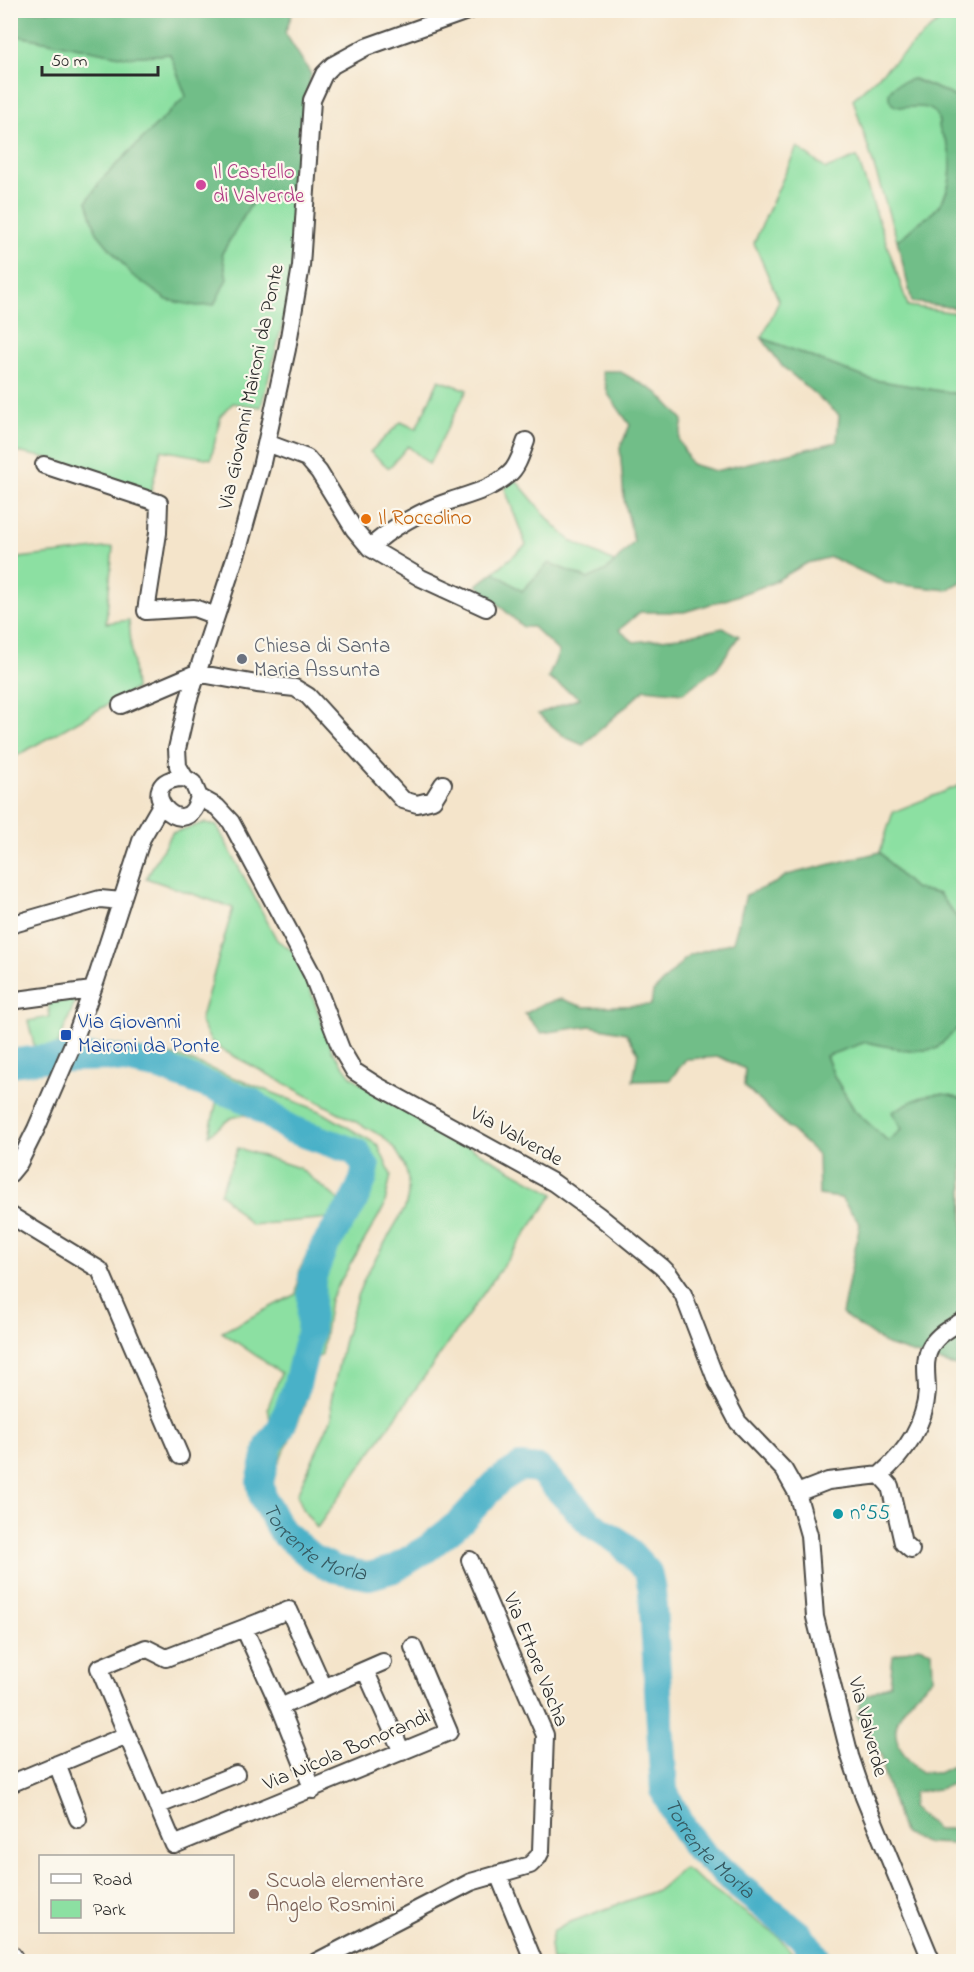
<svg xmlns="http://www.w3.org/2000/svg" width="974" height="1972" font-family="'Indie Flower',sans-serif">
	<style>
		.green { fill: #8ce0a2; stroke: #5c8666; stroke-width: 1.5 }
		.forest { fill: #71be88; stroke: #4e745a; stroke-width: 1.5 }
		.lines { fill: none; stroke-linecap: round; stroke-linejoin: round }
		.river { stroke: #4ab1c8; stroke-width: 28 }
		.street-casing { stroke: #494743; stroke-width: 20 }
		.secondary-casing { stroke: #494743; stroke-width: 27 }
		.street { stroke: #fff; stroke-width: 16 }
		.secondary { stroke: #fff; stroke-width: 24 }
		.hotel-dot { fill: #d1479c; stroke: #fbf7ec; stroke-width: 2 }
		.food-dot { fill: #e8710a; stroke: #fbf7ec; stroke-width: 2 }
		.worship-dot { fill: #6b7280; stroke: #fbf7ec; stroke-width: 2 }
		.transit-dot { fill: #1a4fb4; stroke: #fbf7ec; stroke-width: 2 }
		.culture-dot { fill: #0f9aa8; stroke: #fbf7ec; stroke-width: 2 }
		.education-dot { fill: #8d6e63; stroke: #fbf7ec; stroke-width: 2 }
		.labels { text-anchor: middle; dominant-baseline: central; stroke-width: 4.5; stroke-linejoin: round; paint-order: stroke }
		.hotel-label { font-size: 21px; fill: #b23c85; stroke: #fbf7ec; text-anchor: start }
		.street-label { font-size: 21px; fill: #2b2b2b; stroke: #fbf7ec }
		.food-label { font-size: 21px; fill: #c56008; stroke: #fbf7ec; text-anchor: start }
		.worship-label { font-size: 21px; fill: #5b616d; stroke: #fbf7ec; text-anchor: start }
		.transit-label { font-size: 21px; fill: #164399; stroke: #fbf7ec; text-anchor: start }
		.culture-label { font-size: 21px; fill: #0d838f; stroke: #fbf7ec; text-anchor: start }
		.education-label { font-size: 21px; fill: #785e54; stroke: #fbf7ec; text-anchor: start }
		.water-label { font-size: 22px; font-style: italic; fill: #365a62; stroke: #fbf7ec }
	</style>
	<rect width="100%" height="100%" fill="#fbf7ec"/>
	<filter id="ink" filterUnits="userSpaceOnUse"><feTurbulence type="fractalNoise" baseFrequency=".0167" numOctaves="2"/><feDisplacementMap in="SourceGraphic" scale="12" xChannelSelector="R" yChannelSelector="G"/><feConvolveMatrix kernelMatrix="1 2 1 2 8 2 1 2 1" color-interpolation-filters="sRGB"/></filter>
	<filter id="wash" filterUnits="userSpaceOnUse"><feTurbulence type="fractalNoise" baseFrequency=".008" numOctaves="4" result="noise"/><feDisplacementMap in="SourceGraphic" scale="24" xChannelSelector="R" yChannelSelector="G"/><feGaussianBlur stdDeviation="1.35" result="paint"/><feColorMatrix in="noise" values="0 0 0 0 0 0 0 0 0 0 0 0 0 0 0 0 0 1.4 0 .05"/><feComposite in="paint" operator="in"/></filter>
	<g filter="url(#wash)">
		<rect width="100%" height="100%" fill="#f4e4ca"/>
		<!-- green -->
		<path class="green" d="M950,11H963V102L948,93L914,79L892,104C906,109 920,102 933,110C942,116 938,123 940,130C942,135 945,138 947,143C955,168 951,197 930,215C927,218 922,219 918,223C911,229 906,235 897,240L853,99Z
			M18,36L126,57L170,54L186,96L101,180L87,201L97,233L132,275L227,279L222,253L253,201L299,195L296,245L285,314L261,407L233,403L221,415L211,459L161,450L150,495L53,459L11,451L10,46Z
			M797,147L826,169L857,157L908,306L963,314V395L869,379L762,338L779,301L754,243Z
			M439,380L467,390L429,464L408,446L389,468L370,452L401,422L416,429Z
			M514,478L552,523L571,541L614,562L607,570L588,579L549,563L522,591L494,572L526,545L505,489Z
			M113,547L106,623L129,620L135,689L11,759V559Z
			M963,784V926L939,894L914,888L900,875L880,852L893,812Z
			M205,823L217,826L277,940L298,955L332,1051L351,1076L386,1100L554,1194L317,1528L304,1511L297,1494L332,1417L331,1400L343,1344L357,1296L366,1275L405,1208C414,1179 404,1155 382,1136L221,1049L210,1040L200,1021L233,908L146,878L172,833Z
			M76,1000L57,1046L35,1049L28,1021L50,1017L48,1002Z
			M963,1023V1100L955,1096L902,1129L888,1141L855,1111L835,1078L826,1055L866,1042L909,1051L935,1049Z
			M129,1049L180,1057L320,1111L378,1145L391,1175L384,1207L330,1299L322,1354L312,1362C311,1404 294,1429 277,1466L268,1407L281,1373L222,1332L296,1294L300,1269L314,1241L354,1212L367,1185L371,1167L368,1159L364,1153L349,1146L339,1143L323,1145L298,1137L272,1121L244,1115L231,1118L209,1135L217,1100L147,1071H128Z
			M238,1148L299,1168L340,1201L330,1218L251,1225L220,1193Z
			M684,1868L780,1938L792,1953L795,1961H552L550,1945L553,1931L565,1924L660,1889Z"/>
		<!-- forest -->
		<path class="forest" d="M211,10L293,11L285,33L311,74L307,100L299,195L253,201L222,253L227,279L214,305L197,306L167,300L132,275L97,233L87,201L101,180L186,96L170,54L126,57L19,36L11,46V11Z
			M913,79L948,93L963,102V309L912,302L897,240C906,235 911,229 918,223C922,220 927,218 930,215C951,198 955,168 947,143C945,138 942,135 940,131C938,124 941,120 936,114C925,99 897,115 890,101C884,86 903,82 913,79Z
			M762,338L869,379L963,395V581L947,590L886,583L831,557L807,563L772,583L728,599L684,612H640L619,630L634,642L679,637L723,628L739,636L717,668L683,693L645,689L583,745L565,737L538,714L580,698L548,678L559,652L533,627H523L477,585L494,572L522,591L549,563L588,579L607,570L634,542L624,499L620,448L630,425L608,394L602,371H619L658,393L683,420L679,440L691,464L715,471L837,442L839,415L782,366Z
			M880,852L900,875L914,888L939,894L963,926V1023L936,1049L909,1051L866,1042L826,1056L835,1078L855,1111L888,1141L902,1129L892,1112C916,1098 937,1086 963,1100V1367L951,1365L887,1345L842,1314L860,1224L841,1198L819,1195L818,1155L744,1086L745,1069L720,1057L686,1059L670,1080L633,1081L638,1052L626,1033L590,1026L541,1033L525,1014L540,1005L561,999L584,1007L651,1005L653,992L689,955L733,942L746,895L775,883L787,875Z
			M918,1647L932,1651L933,1678C898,1711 876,1733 921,1772L938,1773L963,1761V1780L938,1789L914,1792L912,1807L937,1829H963V1865L956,1844L927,1843L903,1833L883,1771L882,1757L857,1716L861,1698L890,1684L893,1655Z"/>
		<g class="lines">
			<!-- river -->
			<path class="river" id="s1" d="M10,1063L41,1059L109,1057L160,1067L250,1101L290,1129L356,1152L366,1167L363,1180L353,1203L324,1247L312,1278L310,1332L296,1388L281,1428L269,1445L260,1482L263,1498L281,1531L314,1559L335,1569L369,1576L394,1569L428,1548L460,1522L498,1481L520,1467L539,1469L591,1524L621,1543L648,1572L652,1590L664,1791L678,1819L695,1846L740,1887L801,1936L820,1962"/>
		</g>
	</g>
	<g filter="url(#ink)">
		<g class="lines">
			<defs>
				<path id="street" d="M267,443L307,458L319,472L354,529L370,548L421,578L486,608
					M44,465L159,503L158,533L146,611L194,608L216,616
					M370,548C388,529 425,509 450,501C471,494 492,489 509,474C518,467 522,451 526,441
					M121,705L196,673L257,684L295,688L308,696L403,800L417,804L433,800L443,784
					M185,778C126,778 185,851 199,797L193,783L185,778L178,766L177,749L188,701L239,546L261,467L287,349L301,266L312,100L324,74L333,65L366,47L470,10
					M199,797L217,807L231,822L312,974L341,1049L354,1071L376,1085L554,1183L598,1215L662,1267L669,1274L683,1294L717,1382L738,1422L784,1470L797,1493L809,1535L815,1617L850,1756L864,1797L932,1962
					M10,925L100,899L122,901
					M10,1001L92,990
					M10,1174L19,1163L36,1129L72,1046L96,980L142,838L161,805
					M10,1215L100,1270L180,1456
					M880,1475C904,1454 925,1425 927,1391C927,1376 923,1360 931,1346C938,1334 952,1327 964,1320
					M797,1493L828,1481L880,1475L890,1486L903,1543L911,1550
					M365,1670L402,1752
					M280,1707L383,1662
					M127,1735L99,1668L146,1648L166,1658L244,1628
					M57,1764L78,1819
					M10,1784L127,1735L174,1845L449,1732L413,1647
					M313,1790L280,1707L244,1628L289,1610L324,1688
					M157,1806L236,1774
					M498,1874L534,1962
					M316,1962L471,1882L530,1865L538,1857L541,1851L545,1735L470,1560"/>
				<path id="secondary" d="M10,1958L12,1962"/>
			</defs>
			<!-- street casing -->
			<use href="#street" class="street-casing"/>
			<!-- secondary casing -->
			<use href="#secondary" class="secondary-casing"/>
			<!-- street -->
			<use href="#street" class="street"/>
			<!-- secondary -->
			<use href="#secondary" class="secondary"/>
		</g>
	</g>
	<!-- markers -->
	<circle class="hotel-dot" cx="201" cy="185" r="6"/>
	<circle class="food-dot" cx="366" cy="519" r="6"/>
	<circle class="worship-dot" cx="242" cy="659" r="6"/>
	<rect class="transit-dot" x="60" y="1029" width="12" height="12" rx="3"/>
	<circle class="culture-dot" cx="838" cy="1514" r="6"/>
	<circle class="education-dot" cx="254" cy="1894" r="6"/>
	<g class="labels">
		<!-- hotel labels -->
		<g class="hotel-label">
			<text x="213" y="173">Il Castello<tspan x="213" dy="24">di Valverde</tspan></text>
		</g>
		<!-- street labels -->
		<g class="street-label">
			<text transform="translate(252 387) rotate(-78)">Via Giovanni Maironi da Ponte</text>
			<text transform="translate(516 1137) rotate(29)">Via Valverde</text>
			<text transform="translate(535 1660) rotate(68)">Via Ettore Vacha</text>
			<text transform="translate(867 1727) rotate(75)">Via Valverde</text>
			<text transform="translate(347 1751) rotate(-23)">Via Nicola Bonorandi</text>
		</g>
		<!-- food labels -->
		<g class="food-label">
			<text x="378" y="519">Il Roccolino</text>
		</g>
		<!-- worship labels -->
		<g class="worship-label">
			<text x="254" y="647">Chiesa di Santa<tspan x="254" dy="24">Maria Assunta</tspan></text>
		</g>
		<!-- transit labels -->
		<g class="transit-label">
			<text x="78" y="1023">Via Giovanni<tspan x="78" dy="24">Maironi da Ponte</tspan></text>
		</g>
		<!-- culture labels -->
		<g class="culture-label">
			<text x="850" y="1514">n°55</text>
		</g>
		<!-- education labels -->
		<g class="education-label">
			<text x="266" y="1882">Scuola elementare<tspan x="266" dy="24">Angelo Rosmini</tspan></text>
		</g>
		<!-- water labels -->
		<g class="water-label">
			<text stroke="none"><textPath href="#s1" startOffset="810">Torrente Morla</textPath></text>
			<text stroke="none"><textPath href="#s1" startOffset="1530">Torrente Morla</textPath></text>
		</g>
	</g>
	<!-- margin -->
	<rect width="974" height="1972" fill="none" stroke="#fbf7ec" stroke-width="36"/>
	<!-- legend -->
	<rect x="39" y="1855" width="195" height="78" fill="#fbf7ec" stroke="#a8a59f" stroke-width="1.5"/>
	<rect x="51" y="1874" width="30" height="9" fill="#ffffff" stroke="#a8a59f" stroke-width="1.5"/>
	<text x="93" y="1885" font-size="18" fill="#2b2b2b">Road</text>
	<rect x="51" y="1900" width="30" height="18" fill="#8ce0a2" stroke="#a8a59f" stroke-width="1.5"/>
	<text x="93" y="1915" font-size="18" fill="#2b2b2b">Park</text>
	<!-- scale -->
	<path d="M42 66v9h116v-9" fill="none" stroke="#2b2b2b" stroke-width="3"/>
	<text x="51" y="66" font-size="18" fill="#2b2b2b" stroke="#fbf7ec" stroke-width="4.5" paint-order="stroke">50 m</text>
</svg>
